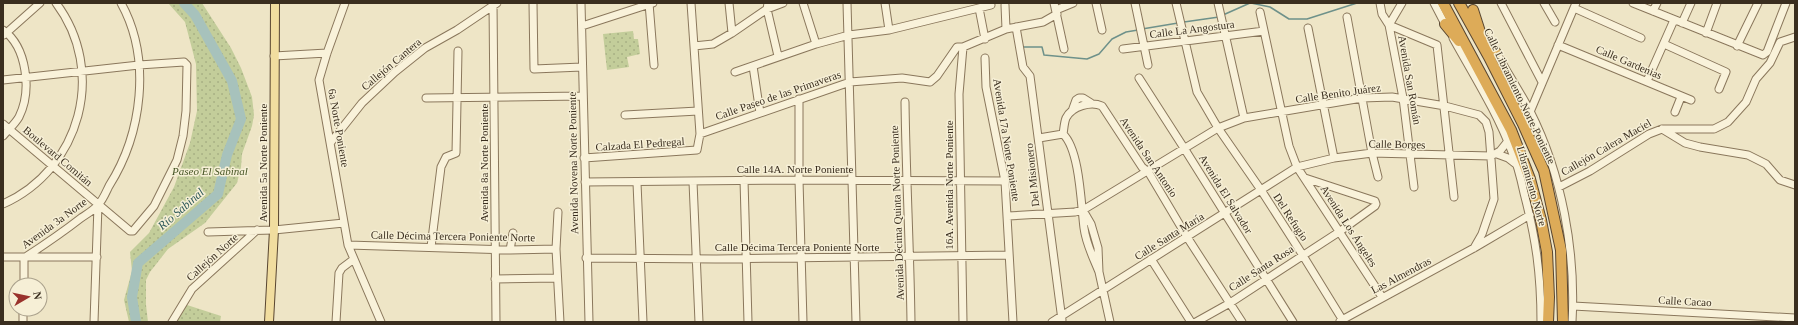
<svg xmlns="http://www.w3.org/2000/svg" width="1798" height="325" font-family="Georgia,serif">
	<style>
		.park { fill: url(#park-dots) }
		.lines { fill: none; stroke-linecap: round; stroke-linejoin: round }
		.stream { stroke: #6e918a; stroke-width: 1.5 }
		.river { stroke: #a7c2bc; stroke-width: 10 }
		.minor-casing { stroke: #8a775c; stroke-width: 9 }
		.major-casing { stroke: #584530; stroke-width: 10 }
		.highway-casing { stroke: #584530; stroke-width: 12 }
		.minor { stroke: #f9f2da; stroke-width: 7 }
		.major { stroke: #f1dd9f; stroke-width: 8 }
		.highway { stroke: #ddab58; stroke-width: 10 }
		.labels { text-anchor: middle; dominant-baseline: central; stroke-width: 3; stroke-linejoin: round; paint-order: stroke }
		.street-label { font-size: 11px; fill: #3a2e1f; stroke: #f6efd6 }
		.park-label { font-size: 11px; font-style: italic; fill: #475626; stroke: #f6efd6 }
		.water-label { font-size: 12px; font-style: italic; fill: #2f5a5a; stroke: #f6efd6 }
	</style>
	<defs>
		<pattern id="park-dots" width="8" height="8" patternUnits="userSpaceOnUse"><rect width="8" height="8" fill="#c3cd9a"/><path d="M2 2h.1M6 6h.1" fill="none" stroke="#a8b084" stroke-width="1.8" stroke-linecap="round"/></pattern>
	</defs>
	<rect width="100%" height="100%" fill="#eee5c6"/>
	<!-- park -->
	<path class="park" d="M168,3H202L231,48L241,68L252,97L254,115L252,126L242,154L241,167L237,183L205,223L168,249L150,272L146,280V305L148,322H129L124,300L132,271L130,252L149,233L174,187L190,143L197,111L196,64L185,22Z
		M633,31L634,39H638L640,54L627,57L629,67L607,70L603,34Z
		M184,304L221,316L220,322H173Z"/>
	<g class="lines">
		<!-- stream -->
		<path class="stream" d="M1251,3L1270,7L1289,19H1307L1357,3
			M1223,15L1250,3
			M1184,22L1219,17
			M1142,29L1178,23
			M1023,47H1042L1044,55L1087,59L1099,54L1112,39L1126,32L1138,30"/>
		<!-- river -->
		<path class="river" d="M136,322L132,297L138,263L218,194L227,155L241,119L232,81L195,15L184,3"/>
		<defs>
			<path id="minor" d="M345,3L327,53L319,80L348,245L381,322
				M493,3L496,322
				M533,3L534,69L582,67
				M581,3L589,322
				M649,3L654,65
				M729,3L732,33
				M768,3L767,9L778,56
				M803,3L816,44
				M847,3L856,322
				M885,3L889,30
				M1054,3L1064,49
				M1096,3L1102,30
				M1135,3L1148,65
				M1176,3L1197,92L1218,128L1261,190L1302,254L1342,319
				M1218,3L1244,118
				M1380,3L1382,14L1389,25L1403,98L1414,187
				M1402,3L1389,25L1437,45L1454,197
				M1434,3L1447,28
				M1501,3L1542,82
				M1544,3L1555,22
				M1633,3L1763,55L1767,52L1786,3
				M1005,5L1006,29
				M979,8L985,39
				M1574,8L1641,38
				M1056,10L1073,3
				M1653,11L1657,3
				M1260,12L1289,146L1297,167L1382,297
				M1347,17L1372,153L1378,177
				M1682,23L1691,3
				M582,26L653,3
				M1016,27L1023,67L1030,76L1062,320
				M1308,28L1334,158
				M3,30C27,47 32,91 19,117C15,124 8,130 3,136
				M1706,33L1717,3
				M4,35L40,3
				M1453,38C1474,76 1497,112 1512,152C1518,165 1521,179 1524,193C1536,239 1541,274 1541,322
				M1664,44L1726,72L1719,89
				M1558,45L1691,100
				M694,46L713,44L732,33L767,9L783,3
				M1737,46L1758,3
				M963,47L959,94L963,322
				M1123,49L1264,31
				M1495,50C1506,71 1519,90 1530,111C1562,174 1576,252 1572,322
				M274,56L327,53
				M985,58L986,87L1005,181L1013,322
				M753,66L760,113
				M735,72L816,44L849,35L889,30L991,5
				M1139,78L1184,148L1293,322
				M3,80L139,65L184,62L187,65L186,111L183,136L177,160L154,206L133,231H130L3,124
				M1647,81L1674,20
				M426,98L583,96
				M799,99V180L803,322
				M905,102C906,176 910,249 911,322
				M1072,111L1076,100L1079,98H1083L1091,103
				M1530,112L1576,3
				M1675,112L1681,97
				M625,115L698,111
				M1662,129L1685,143L1700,147L1748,155L1766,164L1780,180L1795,185
				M700,134L850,82L902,78L930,82L937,76L957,47H963L1006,29L1043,22L1057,14
				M1063,134C1064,129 1064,123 1066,118C1072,106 1091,101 1102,106L1142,167L1149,173L1187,237L1242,322
				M1063,134C1080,150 1081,205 1084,228C1086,244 1093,257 1099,272
				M1039,138L1063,134
				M331,142L362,103L395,72L425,48L457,30L497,3
				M1497,154L1508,158L1517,165
				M584,158L697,150L700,134L691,3
				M744,180L748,322
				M585,182L799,180L1005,181
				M693,182L699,322
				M637,183L643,322
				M1559,187L1590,171L1649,134L1662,129H1714L1728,122L1746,102L1756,79L1770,63L1780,42L1795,37
				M3,204C81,169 107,71 56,3
				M558,212L556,249L560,322
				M1084,212L1091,224L1098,248L1099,272L1110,322
				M1008,216L1075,212L1083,210L1218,128L1244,118L1362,98L1392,97L1445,106L1479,115L1486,122L1489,132L1494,199L1482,234L1474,248
				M208,232L274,230L344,223
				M348,245L510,250L556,249
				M431,247L441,167L446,157L456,153L458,51
				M510,250L513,233
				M3,257H97
				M24,258C44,245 63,232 81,218C87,214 94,210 98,205C103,200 106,192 109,186C142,134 152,59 121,3
				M586,258L716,259L1009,255
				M1151,259L1191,322
				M495,279L557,278
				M24,285V258
				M1573,306L1795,318
				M1340,321L1474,248L1530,215
				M23,322V309
				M94,322L98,205
				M172,322L192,289L257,230
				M336,322L339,273L342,268L354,259
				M1052,322L1297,167L1334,158L1372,153L1491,156L1500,151L1508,141
				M1196,322L1230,303L1339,232L1375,206L1376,204L1375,201L1305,178"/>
			<path id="major" d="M269,322L274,230L275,3"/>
			<path id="highway" d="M1443,3L1511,130L1530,179L1541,220L1547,252L1549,297L1548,322
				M1459,3L1489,57L1523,124L1544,171L1561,250L1563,322
				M1473,10L1481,35
				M1445,24L1459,41
				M1482,36L1496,53"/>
		</defs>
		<!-- minor casing -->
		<use href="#minor" class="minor-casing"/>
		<!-- major casing -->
		<use href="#major" class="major-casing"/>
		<!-- highway casing -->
		<use href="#highway" class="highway-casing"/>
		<!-- minor -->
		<use href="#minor" class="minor"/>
		<!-- major -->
		<use href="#major" class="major"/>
		<!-- highway -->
		<use href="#highway" class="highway"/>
	</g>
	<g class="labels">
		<!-- street labels -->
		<g class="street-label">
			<text transform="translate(1192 29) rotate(-7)">Calle La Angostura</text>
			<text transform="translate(1629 62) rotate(23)">Calle Gardenias</text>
			<text transform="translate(391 64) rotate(-40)">Callejón Cantera</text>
			<text transform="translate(1410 80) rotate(80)">Avenida San Román</text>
			<text transform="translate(1338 93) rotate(-8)">Calle Benito Juárez</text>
			<text transform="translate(778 95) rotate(-19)">Calle Paseo de las Primaveras</text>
			<text transform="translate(1520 96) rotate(64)">Calle Libramiento Norte Poniente</text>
			<text transform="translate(339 128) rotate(80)">6a Norte Poniente</text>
			<text transform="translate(1007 140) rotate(81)">Avenida 17a Norte Poniente</text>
			<text transform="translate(640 144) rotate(-4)">Calzada El Pedregal</text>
			<text transform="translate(1397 144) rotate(1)">Calle Borges</text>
			<text transform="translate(1606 147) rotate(-30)">Callejón Calera Maciel</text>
			<text transform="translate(58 156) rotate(40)">Boulevard Comitán</text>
			<text transform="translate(1149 157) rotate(56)">Avenida San Antonio</text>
			<text transform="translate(263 163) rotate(-90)">Avenida 5a Norte Poniente</text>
			<text transform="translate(484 163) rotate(-90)">Avenida 8a Norte Poniente</text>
			<text transform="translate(573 163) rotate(-91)">Avenida Novena Norte Poniente</text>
			<text x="795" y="169">Calle 14A. Norte Poniente</text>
			<text transform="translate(1032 175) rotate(-96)">Del Misionero</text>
			<text transform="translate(949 185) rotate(-90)">16A. Avenida Norte Poniente</text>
			<text transform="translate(1532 186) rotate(74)">Libramiento Norte</text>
			<text transform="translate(1226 194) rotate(58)">Avenida El Salvador</text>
			<text transform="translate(897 213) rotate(-92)">Avenida Décima Quinta Norte Poniente</text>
			<text transform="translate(1291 217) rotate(57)">Del Refugio</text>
			<text transform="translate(54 223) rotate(-36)">Avenida 3a Norte</text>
			<text transform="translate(1349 226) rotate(57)">Avenida Los Ángeles</text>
			<text transform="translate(453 236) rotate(1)">Calle Décima Tercera Poniente Norte</text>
			<text transform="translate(1169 236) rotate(-32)">Calle Santa María</text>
			<text x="797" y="247">Calle Décima Tercera Poniente Norte</text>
			<text transform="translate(212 257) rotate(-42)">Callejón Norte</text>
			<text transform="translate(1261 268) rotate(-33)">Calle Santa Rosa</text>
			<text transform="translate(1401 275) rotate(-28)">Las Almendras</text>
			<text transform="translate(1685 301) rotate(3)">Calle Cacao</text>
		</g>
		<!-- park labels -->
		<g class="park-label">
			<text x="210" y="171">Paseo El Sabinal</text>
		</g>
		<!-- water labels -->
		<g class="water-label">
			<text transform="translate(181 209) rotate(-41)">Río Sabinal</text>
		</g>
	</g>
	<!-- border -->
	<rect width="1798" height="325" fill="none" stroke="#3a2e1f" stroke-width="8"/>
	<!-- north arrow -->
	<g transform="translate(28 297) rotate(81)"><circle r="19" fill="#f6efd6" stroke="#aba28d"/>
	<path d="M0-3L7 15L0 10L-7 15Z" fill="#99322c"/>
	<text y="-6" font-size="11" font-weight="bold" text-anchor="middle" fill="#3a2e1f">N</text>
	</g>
</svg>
